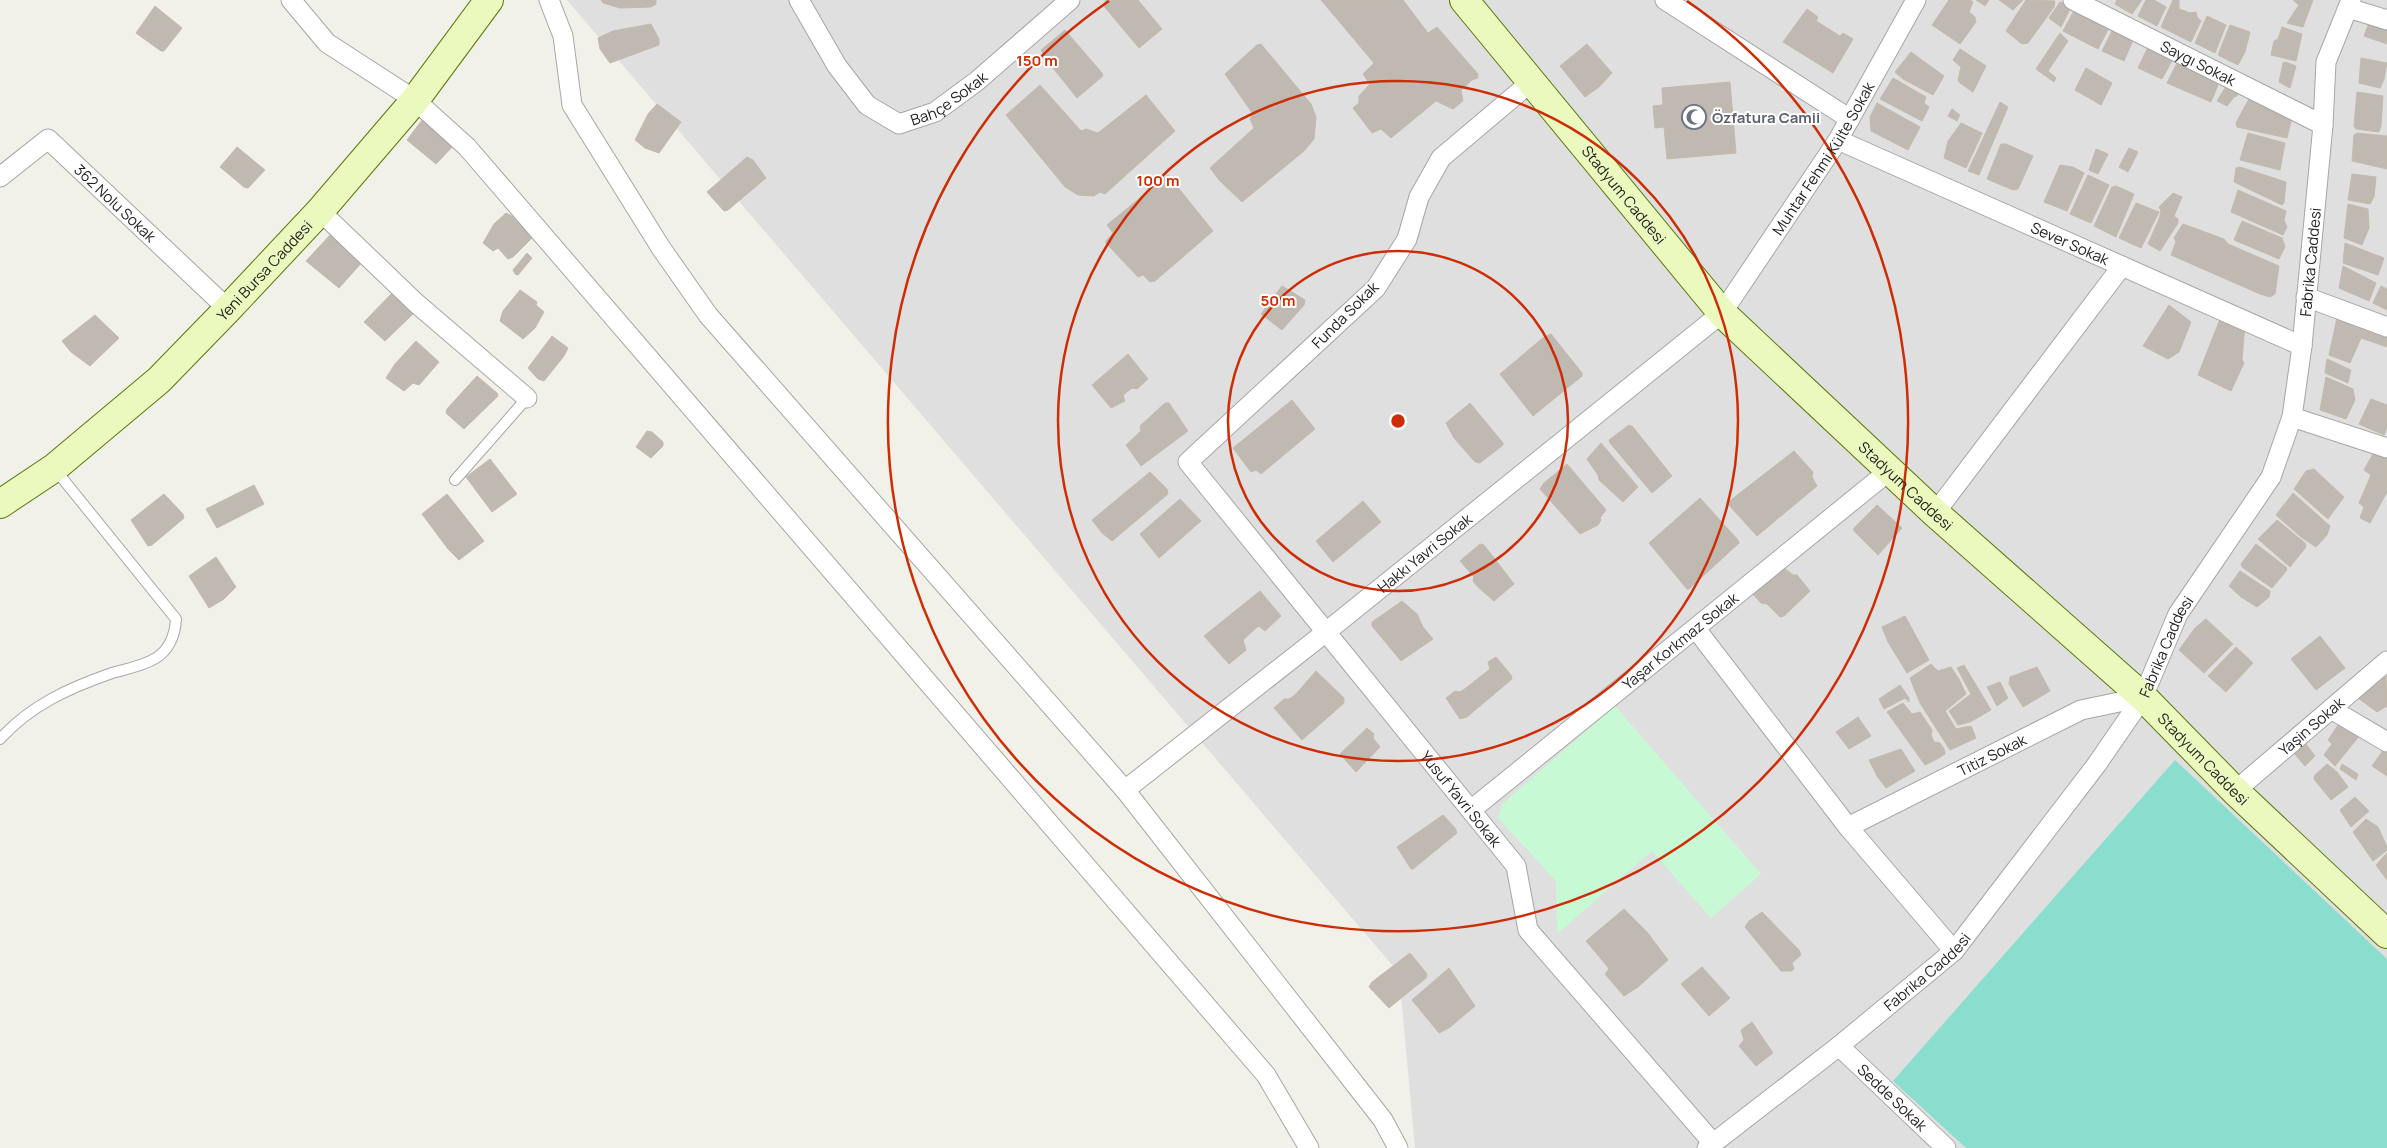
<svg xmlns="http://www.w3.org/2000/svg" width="2387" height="1148" font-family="Manrope,sans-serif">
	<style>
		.residential { fill: #dfdfdf }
		.park { fill: #c8f9d5 }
		.pitch { fill: #89decd }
		.building { fill: #bfb9b2; stroke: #c3baab }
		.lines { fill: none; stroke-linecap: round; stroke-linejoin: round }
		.lane-casing { stroke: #a6a6a6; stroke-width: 12 }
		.street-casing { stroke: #a6a6a6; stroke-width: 21 }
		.secondary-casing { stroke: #577908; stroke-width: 30 }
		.lane { stroke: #fff; stroke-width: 10 }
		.street { stroke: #fff; stroke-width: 19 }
		.secondary { stroke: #ebf9bf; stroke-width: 28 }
		.ring { fill: none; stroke: #ce2c05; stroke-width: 2.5 }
		.labels { text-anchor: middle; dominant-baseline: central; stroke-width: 4; stroke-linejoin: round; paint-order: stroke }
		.street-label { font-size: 15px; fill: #222; stroke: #fff }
		.worship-label { font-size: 15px; font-weight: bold; fill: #5b616d; stroke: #fff; text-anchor: start }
		.centre { fill: #ce2c05; stroke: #fff; stroke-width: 2.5 }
		.ring-label { font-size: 15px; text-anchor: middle; font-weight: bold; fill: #ce2c05; stroke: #fff; stroke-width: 4; stroke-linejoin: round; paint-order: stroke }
	</style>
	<rect width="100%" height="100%" fill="#f1f0e9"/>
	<!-- residential -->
	<path class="residential" d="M567,0H2387V1148H1415L1399,973Z"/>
	<!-- park -->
	<path class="park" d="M1615,706L1761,874L1711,918L1652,851L1557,934L1556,881L1498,818L1502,804Z"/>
	<!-- pitch -->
	<path class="pitch" d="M2175,760L2387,959V1148H1966L1893,1081Z"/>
	<!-- building -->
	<path class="building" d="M601,0H656V4L651,7L620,8L603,3Z
		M1106,0H1138L1162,29L1139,48L1103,5Z
		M1321,0H1403L1428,33L1437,27L1478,74V78L1472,80L1461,90L1463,101L1453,109L1436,101L1391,138L1381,129L1372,133L1353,108L1359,103V96L1370,84L1363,74L1374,63Z
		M1949,0H1970L1973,2L1969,12L1975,17L1976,22L1960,44L1932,25Z
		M1976,0H1989L1985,6Z
		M1999,0H2023L2013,10Z
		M2026,0L2055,1L2054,7L2028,43L2022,44L2006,31Z
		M2117,0H2142L2132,14L2115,4Z
		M2146,0H2154L2166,7L2157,26L2138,16Z
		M2173,0H2179V9L2190,13L2196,12L2197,17L2201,21L2191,42L2161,27Z
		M2313,0L2303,27L2287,23L2299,5L2293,0Z
		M2060,2L2071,7L2061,27L2049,18Z
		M155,6L182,28L164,51H161L136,33Z
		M1807,9L1818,17L1816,21L1840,36L1843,33L1853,39L1833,73L1783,42Z
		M2075,9L2110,26L2098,49L2063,31Z
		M2207,16L2226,25L2215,53L2195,43Z
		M2371,18L2387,24V44L2364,36Z
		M651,24L659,39V45L610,63L600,49L598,38L613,31Z
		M2230,25L2250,32L2245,52L2238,65L2218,55Z
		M2114,27L2134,38L2124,61L2102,51Z
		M2282,27L2302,34L2296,61L2271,55L2274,41L2278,39Z
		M1065,30L1102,73L1103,76L1077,98L1049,63L1041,50Z
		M2060,33L2068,41L2048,71L2056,78L2054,82L2036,69Z
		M1261,44L1311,104L1316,117L1314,139L1304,151L1242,202L1220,181L1210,168L1254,128L1250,119L1253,114L1225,74L1257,45Z
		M1587,44L1612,73L1599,87L1585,97L1560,66Z
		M2149,45L2174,57L2162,79L2138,68Z
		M1960,49L1986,66L1973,92L1960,83L1958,80L1961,67L1953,60Z
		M1911,52L1944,76L1933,95L1903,79L1895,72Z
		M2361,58L2387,63L2384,79L2380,88L2359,83Z
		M2179,59L2220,80L2211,102L2167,83Z
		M2285,62L2296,66L2290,88L2279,82L2283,63Z
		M2086,68L2112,83L2101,105L2075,90Z
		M1893,78L1926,97L1924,103L1929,107L1922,121L1880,99Z
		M1730,82L1736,153L1667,159L1664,127L1655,128L1653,106L1663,105L1662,88Z
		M2228,83L2240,91L2237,96L2234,97L2227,106L2217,101Z
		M1040,85L1081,131L1086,129L1098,133L1146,95L1175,131L1105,194L1100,192L1094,196L1078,195L1065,187L1006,115Z
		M2357,92L2383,96L2381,126L2379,132L2356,129L2354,126Z
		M2251,95L2292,117L2287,138L2237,127L2236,123Z
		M2000,102L2008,107L1979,175L1968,171Z
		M1877,103L1920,127L1908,150L1871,131L1870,117Z
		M657,104L681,122L659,153L645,148L635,140L648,114Z
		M1952,109L1960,115L1957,121L1948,116Z
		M423,119L455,144L436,164L407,140Z
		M1961,123L1982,133L1966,168L1944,158L1948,141Z
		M2248,133L2285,143L2280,170L2240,160Z
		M2357,133L2387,136V169L2352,161L2354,135Z
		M2001,144H2006L2033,156L2018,189L2013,190L1987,179Z
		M237,147L265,170L248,188L244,187L220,167Z
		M2129,148L2138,152L2128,172L2119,167Z
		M2096,149L2108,154L2098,174L2089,170Z
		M747,157L753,160L766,178L728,210L724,211L707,192Z
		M2060,165L2073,167L2084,173L2067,211L2044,202Z
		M2240,167L2286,182L2284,203L2282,205L2234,182L2236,168Z
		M2352,174L2376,177L2374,197L2370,204L2348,200Z
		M1168,175L1213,231L1155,281L1150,282L1143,275L1138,277L1106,243V241L1113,233L1107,225Z
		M2088,175L2109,185L2091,223L2070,214Z
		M2116,186L2134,194L2116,237L2094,226L2112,187Z
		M2238,190L2286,211L2284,220L2287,227L2283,235L2231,212Z
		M2173,193L2182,197L2174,216L2178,219V223L2160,251L2148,244L2159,219L2161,211L2159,207Z
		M2136,203L2159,212L2141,248L2119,238Z
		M2348,204L2368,209L2369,228L2362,245L2344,238Z
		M506,213L512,216L532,238L513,257L508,259L498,248L493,251L483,243L494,224Z
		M2242,221L2282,238L2285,247L2279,259L2234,240Z
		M2183,224L2224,239L2228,244L2279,266L2275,294L2270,297L2260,294L2171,255L2176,242L2174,238Z
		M332,233L364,260L339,288L306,261Z
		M2345,243L2384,258L2378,275L2343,263Z
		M527,253L532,258L518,275L515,274L513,270Z
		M2343,266L2376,283L2369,301L2339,288Z
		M1282,286L1305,300L1304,305L1282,330L1261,314Z
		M2381,286L2387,289V310L2373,303Z
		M396,289L416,311L385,341L364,322Z
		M520,290L537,302L536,305L544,312L535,328L523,339L500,321L503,311Z
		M2169,305L2191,322L2179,352L2168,359L2143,346Z
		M2338,313L2387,330V347L2361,338L2350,363L2329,355Z
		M2222,314L2245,324L2242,360L2244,363L2231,391L2198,375Z
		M95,315L119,338L90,366L71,352L62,341Z
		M1551,334L1582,373V376L1533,416L1500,374L1544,337Z
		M552,336L568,348L564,356L544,381L538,379L528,368Z
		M416,341L439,362L419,385L413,383L404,391L386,378L395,364Z
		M1128,354L1148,379L1137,389L1132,388L1123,395L1125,401L1111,408L1092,385Z
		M2327,359L2351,370L2348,383L2325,373Z
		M477,376L497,393L498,396L464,429L446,413L447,409Z
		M2326,377L2353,389L2355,400L2346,419L2320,410Z
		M2371,399L2387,405V427L2384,435L2359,424Z
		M1292,400L1315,429L1261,474L1256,470L1251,472L1233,448Z
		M1165,403H1169L1188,431L1141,466L1126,445L1141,431L1140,426Z
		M1470,403L1503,443V445L1480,463L1475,462L1454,438L1446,423Z
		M1629,425L1633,427L1672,476L1652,493L1610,443L1609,440Z
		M647,431L652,432L663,442V446L651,458L636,447Z
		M1601,443L1638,487L1623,502L1599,480L1598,475L1587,459Z
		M1794,451L1813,472L1812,477L1817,486L1757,536L1727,503Z
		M2374,452L2387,458V492L2370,523L2360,518L2364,507L2359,503L2371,475L2364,470Z
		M490,459L517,494L492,512L466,477Z
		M1567,464L1606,510L1600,518L1601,520L1598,525L1580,534L1540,489L1544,483Z
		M2314,469L2344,497L2328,519L2294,489L2306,471Z
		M1150,472L1167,489L1168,494L1112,541L1102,533L1092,520Z
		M254,485L264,504L217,528L206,509Z
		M2293,493L2330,526L2327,535L2316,547L2301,537L2276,515Z
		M164,494L183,514L184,518L152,545L148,546L131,520Z
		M447,494L484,541L459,560L448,549L422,514Z
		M1700,498L1738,540L1739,543L1689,589H1687L1649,543Z
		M1180,499L1201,521L1159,558L1140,534Z
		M1363,501L1381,522L1333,562L1316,541Z
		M1877,505L1902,528L1878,555L1854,531V528Z
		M2277,520L2305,543L2306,547L2290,567L2258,539Z
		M1480,544L1484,545L1514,584L1494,601L1478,587L1473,581L1474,577L1460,561Z
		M2256,544L2286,567L2287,570L2272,588L2242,567L2241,564Z
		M216,557L236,587L224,599L209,608L189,576Z
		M1783,567L1793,575H1797L1810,591L1784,616L1780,617L1767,604L1761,603L1752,593Z
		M2240,571L2270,591L2269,597L2257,607L2241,597L2229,586Z
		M1260,591L1281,616L1265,631L1259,626L1255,629L1243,640L1246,650L1229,664L1204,636Z
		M1402,601L1417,614L1423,627L1433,639L1401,661L1372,626V622Z
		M1905,616L1929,660L1907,673L1888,642L1882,627Z
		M2206,619L2233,644L2204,673L2179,650L2195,628Z
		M2320,636L2345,668L2316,690L2291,659Z
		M2236,647L2253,663L2226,692L2208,676Z
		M1496,657L1511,675L1512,679L1467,717L1460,719L1446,698L1455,691L1460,692L1466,688L1490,669L1488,662Z
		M1931,664L1938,671L1951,667L1959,679L1966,694L1945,711L1956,729L1971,726L1976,738L1950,750L1920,703L1910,678Z
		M1964,665L1991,710L1970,722L1958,725L1949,711L1971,694L1957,668Z
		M2037,667L2050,691L2023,707L2009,684L2010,677Z
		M1316,671L1344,698V703L1302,740L1274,708L1284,699H1289L1295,695Z
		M2386,674L2387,706L2377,712L2358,698Z
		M2000,682L2008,698L1997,706L1987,687Z
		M1900,685L1909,698V702L1905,698L1884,709L1879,699Z
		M1903,703L1912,714L1920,712L1932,730L1931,735L1934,742L1940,743L1944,749L1945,754L1939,758L1925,765L1887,712Z
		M1858,717L1871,736L1849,749L1836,732Z
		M2340,722L2360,735L2335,766L2324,755L2332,744L2328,740Z
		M1367,728L1374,734L1373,738L1380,747L1356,772L1340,754Z
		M2305,743L2315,756L2305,766L2293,752Z
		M1901,749L1915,771L1886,788L1877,776L1869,760Z
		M2384,749L2387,750V776L2372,766Z
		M2327,764L2337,772L2348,787L2331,800L2314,779L2315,775Z
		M2342,764L2358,774L2356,780L2340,769Z
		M2355,797L2369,811L2351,827L2340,810Z
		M1443,815L1455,828L1457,833L1413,869H1411L1397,847Z
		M2366,819L2378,827L2387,847L2386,851L2373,861L2353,832Z
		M2387,853V880L2376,865Z
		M1624,909L1647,932L1668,960L1638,987L1624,996L1605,974L1609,969L1607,966L1586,941Z
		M1762,912L1799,950L1801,955L1792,963L1794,969L1791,971H1781L1745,927L1749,921Z
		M1410,953L1427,974L1426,978L1389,1008L1369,987L1372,982Z
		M1702,967L1730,998L1709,1016L1681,984Z
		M1449,968L1475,1006L1449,1028L1439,1033L1412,1000Z
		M1752,1022L1773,1053L1756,1066L1739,1046L1744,1040L1741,1030Z"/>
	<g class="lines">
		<defs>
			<path id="lane" d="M455,480L527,398
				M0,739C31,705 69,688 112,673C126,669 143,666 156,658C170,649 175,635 176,619L54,468"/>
			<g id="street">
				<path d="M291,0L327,43L415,100L467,147L1266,1075L1309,1148"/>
				<path d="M549,0L563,36L572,105L661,248L708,315L1125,790L1383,1120L1398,1148"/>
				<path id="s1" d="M799,0L837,66L867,105L899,124L935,112L977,81L1070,0"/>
				<path d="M1665,0L1850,119"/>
				<path id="s2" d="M2073,0L2323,125"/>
				<path d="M2348,8L2387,20"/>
				<path id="s3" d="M1531,82L1441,158L1419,197L1407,239L1376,288L1188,462L1516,866L1528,930L1713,1143"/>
				<path id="s4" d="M1838,140L2302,346"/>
				<path id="s5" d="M0,177L48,139L228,309"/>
				<path d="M320,211L416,303L527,398"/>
				<path d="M2306,297L2387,327"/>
				<path d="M2292,417L2387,448"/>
				<path d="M1935,513L2122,266"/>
				<path d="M1696,629L1848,827L1954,951"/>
				<path d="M2331,709L2387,742"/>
				<path id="s6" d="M1125,790L1326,632L1722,313L1838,140L1916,0"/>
				<path id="s7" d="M2235,791L2387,661"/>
				<path id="s8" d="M1471,810L1889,471"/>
				<path id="s9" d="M1848,827L2081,710L2143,697"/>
				<path id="s10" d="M1839,1046L1946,1148"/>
				<path id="s11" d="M1707,1148L1839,1046L1954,951L2097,764L2143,697L2178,614L2271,477L2292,417L2302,346L2323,125L2326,62L2351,0"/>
			</g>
			<g id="secondary">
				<path id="s12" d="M1464,0L1722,313L1935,513L2143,697L2235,791L2387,934"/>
				<path id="s13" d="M0,504L54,468L159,380L228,309L320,211L415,100L489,0"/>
			</g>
		</defs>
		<!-- lane casing -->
		<use href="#lane" class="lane-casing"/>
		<!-- street casing -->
		<use href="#street" class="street-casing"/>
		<!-- secondary casing -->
		<use href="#secondary" class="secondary-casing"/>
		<!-- lane -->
		<use href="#lane" class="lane"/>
		<!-- street -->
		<use href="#street" class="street"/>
		<!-- secondary -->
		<use href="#secondary" class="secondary"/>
	</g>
	<!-- distance rings -->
	<g class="ring">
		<circle cx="1398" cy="421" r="170"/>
		<circle cx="1398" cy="421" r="340"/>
		<path d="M1687 1A510 510 0 1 1 1109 1"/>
	</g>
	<!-- icons -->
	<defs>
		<symbol id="mosque-ring" viewBox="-11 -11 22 22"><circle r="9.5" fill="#fff" stroke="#6b7280" stroke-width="1.5"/><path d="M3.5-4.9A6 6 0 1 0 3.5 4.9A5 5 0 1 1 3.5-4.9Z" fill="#6b7280"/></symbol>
	</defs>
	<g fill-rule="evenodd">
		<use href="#mosque-ring" x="1680" y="103" width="28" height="28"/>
	</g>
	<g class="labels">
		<!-- street labels -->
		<g class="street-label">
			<text stroke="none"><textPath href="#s2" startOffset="140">Saygı Sokak</textPath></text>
			<text stroke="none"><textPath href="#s1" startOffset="219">Bahçe Sokak</textPath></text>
			<text stroke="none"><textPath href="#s6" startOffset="949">Muhtar Fehmi Külte Sokak</textPath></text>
			<text stroke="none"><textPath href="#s12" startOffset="252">Stadyum Caddesi</textPath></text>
			<text stroke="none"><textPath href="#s5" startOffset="154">362 Nolu Sokak</textPath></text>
			<text stroke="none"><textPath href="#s4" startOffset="254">Sever Sokak</textPath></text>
			<text stroke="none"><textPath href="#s11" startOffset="1108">Fabrika Caddesi</textPath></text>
			<text stroke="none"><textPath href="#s13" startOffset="354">Yeni Bursa Caddesi</textPath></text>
			<text transform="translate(1345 315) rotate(-45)">Funda Sokak</text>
			<text stroke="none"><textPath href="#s12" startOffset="658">Stadyum Caddesi</textPath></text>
			<text stroke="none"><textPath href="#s6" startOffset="382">Hakkı Yavri Sokak</textPath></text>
			<text stroke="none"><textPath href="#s8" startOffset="269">Yaşar Korkmaz Sokak</textPath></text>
			<text stroke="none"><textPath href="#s11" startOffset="688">Fabrika Caddesi</textPath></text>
			<text stroke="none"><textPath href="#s7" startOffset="100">Yaşin Sokak</textPath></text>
			<text stroke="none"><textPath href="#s9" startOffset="161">Titiz Sokak</textPath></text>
			<text stroke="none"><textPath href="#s12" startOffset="1062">Stadyum Caddesi</textPath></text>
			<text stroke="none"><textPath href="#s3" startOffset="954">Yusuf Yavri Sokak</textPath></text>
			<text stroke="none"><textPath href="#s11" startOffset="282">Fabrika Caddesi</textPath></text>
			<text stroke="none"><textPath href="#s10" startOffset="74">Sedde Sokak</textPath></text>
		</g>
		<!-- worship labels -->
		<g class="worship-label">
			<text x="1712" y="117">Özfatura Camii</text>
		</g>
	</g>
	<circle cx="1398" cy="421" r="8" class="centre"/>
	<g class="ring-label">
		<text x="1037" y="66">150 m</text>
		<text x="1158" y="186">100 m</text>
		<text x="1278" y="306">50 m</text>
	</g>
</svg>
